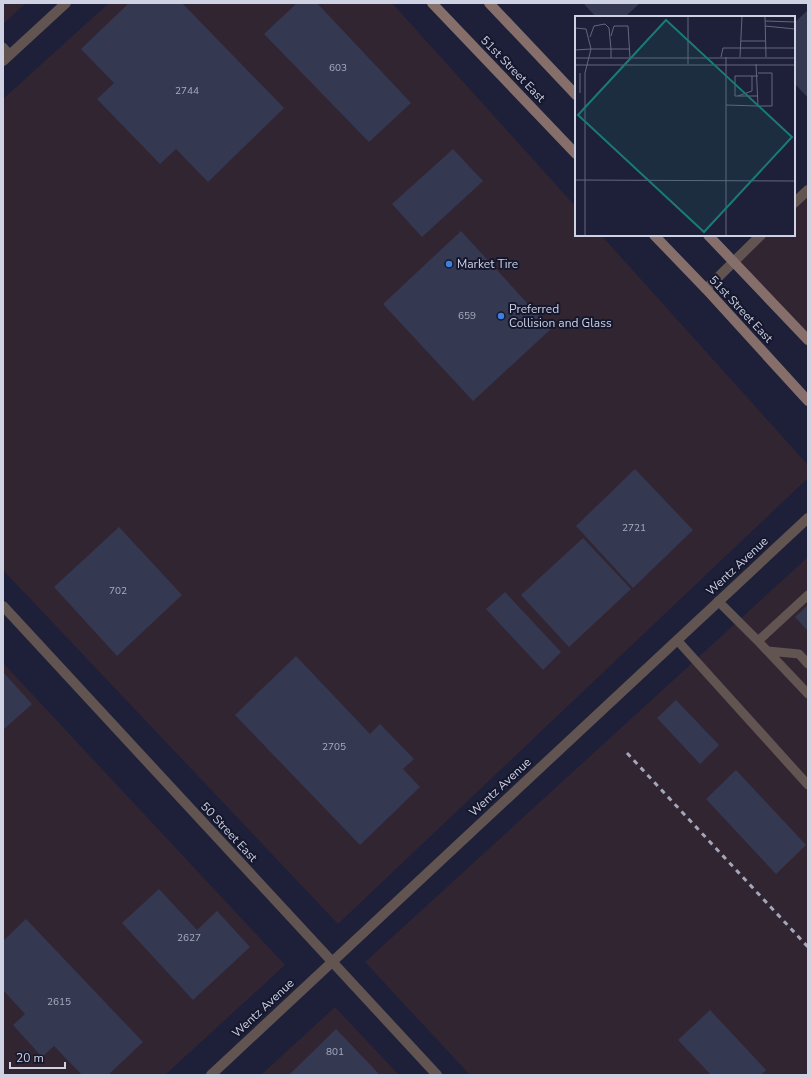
<svg xmlns="http://www.w3.org/2000/svg" width="811" height="1078" font-family="'Nunito Sans',sans-serif">
	<style>
		.industrial { fill: #322532 }
		.building { fill: #343851 }
		.lines { fill: none; stroke-linecap: round; stroke-linejoin: round }
		.service { stroke: #625450; stroke-width: 9 }
		.minor { stroke: #625450; stroke-width: 10 }
		.secondary { stroke: #866f6a; stroke-width: 10 }
		.rail { stroke: #a4a7b9; stroke-width: 3; stroke-dasharray: 5 5; stroke-linecap: butt }
		.shop-dot { fill: #3f7fe0; stroke: #14172d; stroke-width: 1.5 }
		.labels { text-anchor: middle; dominant-baseline: central; stroke-width: 4; stroke-linejoin: round; paint-order: stroke }
		.number-label { font-size: 10px; fill: #a8acbe }
		.street-label { font-size: 12px; fill: #cfd2e2; stroke: #14172d }
		.poi-label { font-size: 12px; fill: #cfd2e2; stroke: #14172d; text-anchor: start }
		.inset-road { fill: none; stroke: #64677c; stroke-width: 1 }
		.view { fill: #197b74; fill-opacity: 0.15; stroke: #197b74; stroke-width: 2 }
		.inset-edge { fill: none; stroke: #cfd2e2; stroke-width: 2 }
	</style>
	<rect width="100%" height="100%" fill="#1d2038"/>
	<!-- industrial -->
	<path class="industrial" d="M3,3H26L3,24Z
		M109,3H392L576,207V235H601L808,465V478L338,924L3,570V99Z
		M808,190V340L733,262L761,235H794V203Z
		M808,557V1075H470L365,962Z
		M3,663L285,965L165,1075H3Z
		M335,1007L399,1075H261Z"/>
	<!-- building -->
	<path class="building" d="M129,3H182L284,108L208,182L176,149L160,164L97,99L114,83L81,49Z
		M297,3H317L411,103L369,142L264,34Z
		M583,3H640L625,17H596Z
		M808,10V98L794,83V23Z
		M453,149L483,181L422,237L392,204Z
		M461,231L551,329L473,401L383,304Z
		M635,469L693,530L633,588L576,526Z
		M119,527L182,595L117,656L54,587Z
		M583,538L631,589L569,647L521,595Z
		M505,592L561,652L543,670L486,609Z
		M808,605V631L795,617Z
		M296,656L370,734L380,724L414,759L403,769L420,787L360,845L235,715Z
		M3,672L32,704L3,730Z
		M676,700L719,745L700,764L657,718Z
		M736,770L806,845L776,874L706,799Z
		M159,889L197,930L217,911L250,947L193,1000L122,923Z
		M26,919L143,1042L108,1075H82L54,1046L42,1057L13,1025L25,1014L3,990V941Z
		M710,1010L766,1070L761,1075H711L678,1040Z
		M336,1029L380,1075H289Z"/>
	<g class="lines">
		<!-- service -->
		<path class="service" d="M3,47L10,55
			M808,595L758,641L808,694
			M718,601L758,641
			M677,640L808,785
			M768,651L799,654L808,664"/>
		<!-- minor -->
		<path class="minor" d="M3,61L66,3
			M794,203L808,190
			M706,289L761,235
			M3,606L437,1075
			M211,1075L808,518"/>
		<!-- secondary -->
		<path class="secondary" d="M432,3L576,154
			M489,3L576,95
			M654,235L706,289L808,401
			M708,235L808,340"/>
		<!-- rail -->
		<path class="rail" d="M627,753L808,947"/>
	</g>
	<!-- markers -->
	<g class="shop-dot">
		<circle cx="449" cy="264" r="4"/>
		<circle cx="501" cy="316" r="4"/>
	</g>
	<g class="labels">
		<!-- number labels -->
		<g class="number-label">
			<text x="338" y="68">603</text>
			<text x="187" y="91">2744</text>
			<text x="467" y="316">659</text>
			<text x="634" y="528">2721</text>
			<text x="118" y="591">702</text>
			<text x="334" y="747">2705</text>
			<text x="189" y="938">2627</text>
			<text x="59" y="1002">2615</text>
			<text x="335" y="1052">801</text>
		</g>
		<!-- street labels -->
		<g class="street-label">
			<text transform="translate(513 69) rotate(46)">51st Street East</text>
			<text transform="translate(741 309) rotate(47)">51st Street East</text>
			<text transform="translate(737 566) rotate(-43)">Wentz Avenue</text>
			<text transform="translate(500 787) rotate(-43)">Wentz Avenue</text>
			<text transform="translate(229 832) rotate(47)">50 Street East</text>
			<text transform="translate(263 1008) rotate(-43)">Wentz Avenue</text>
		</g>
		<!-- poi labels -->
		<g class="poi-label">
			<text x="457" y="264">Market Tire</text>
			<text x="509" y="309">Preferred<tspan x="509" dy="14">Collision and Glass</tspan></text>
		</g>
	</g>
	<!-- overview -->
	<g transform="translate(575 16)">
		<rect width="220" height="220" fill="#1d2038"/>
		<path class="inset-road" d="M113,0V48M190,0L191,41M190,5L220,6M190,10L220,13M0,12L11,13L16,33L0,34M36,20L39,10H53L55,42M15,21L19,10L30,8L34,12L36,33H55M166,25H190M146,41L148,32H220M151,41V220M165,41L167,0M0,42H220M0,49H220M5,77V57M163,80L177,75V60M183,80H160V60H183M151,89L183,90L181,48M183,90H197V57H183M0,164L220,165M10,220V57L16,33H36V42"/>
		<path class="view" d="M91,4L217,121L129,216L3,99Z"/>
		<rect width="220" height="220" class="inset-edge"/>
	</g>
	<!-- border -->
	<rect width="811" height="1078" fill="none" stroke="#cfd2e2" stroke-width="8"/>
	<!-- scale -->
	<path d="M10 1062v6h55v-6" fill="none" stroke="#cfd2e2" stroke-width="2"/>
	<text x="16" y="1062" font-size="12" fill="#cfd2e2" stroke="#14172d" stroke-width="3" paint-order="stroke">20 m</text>
</svg>
